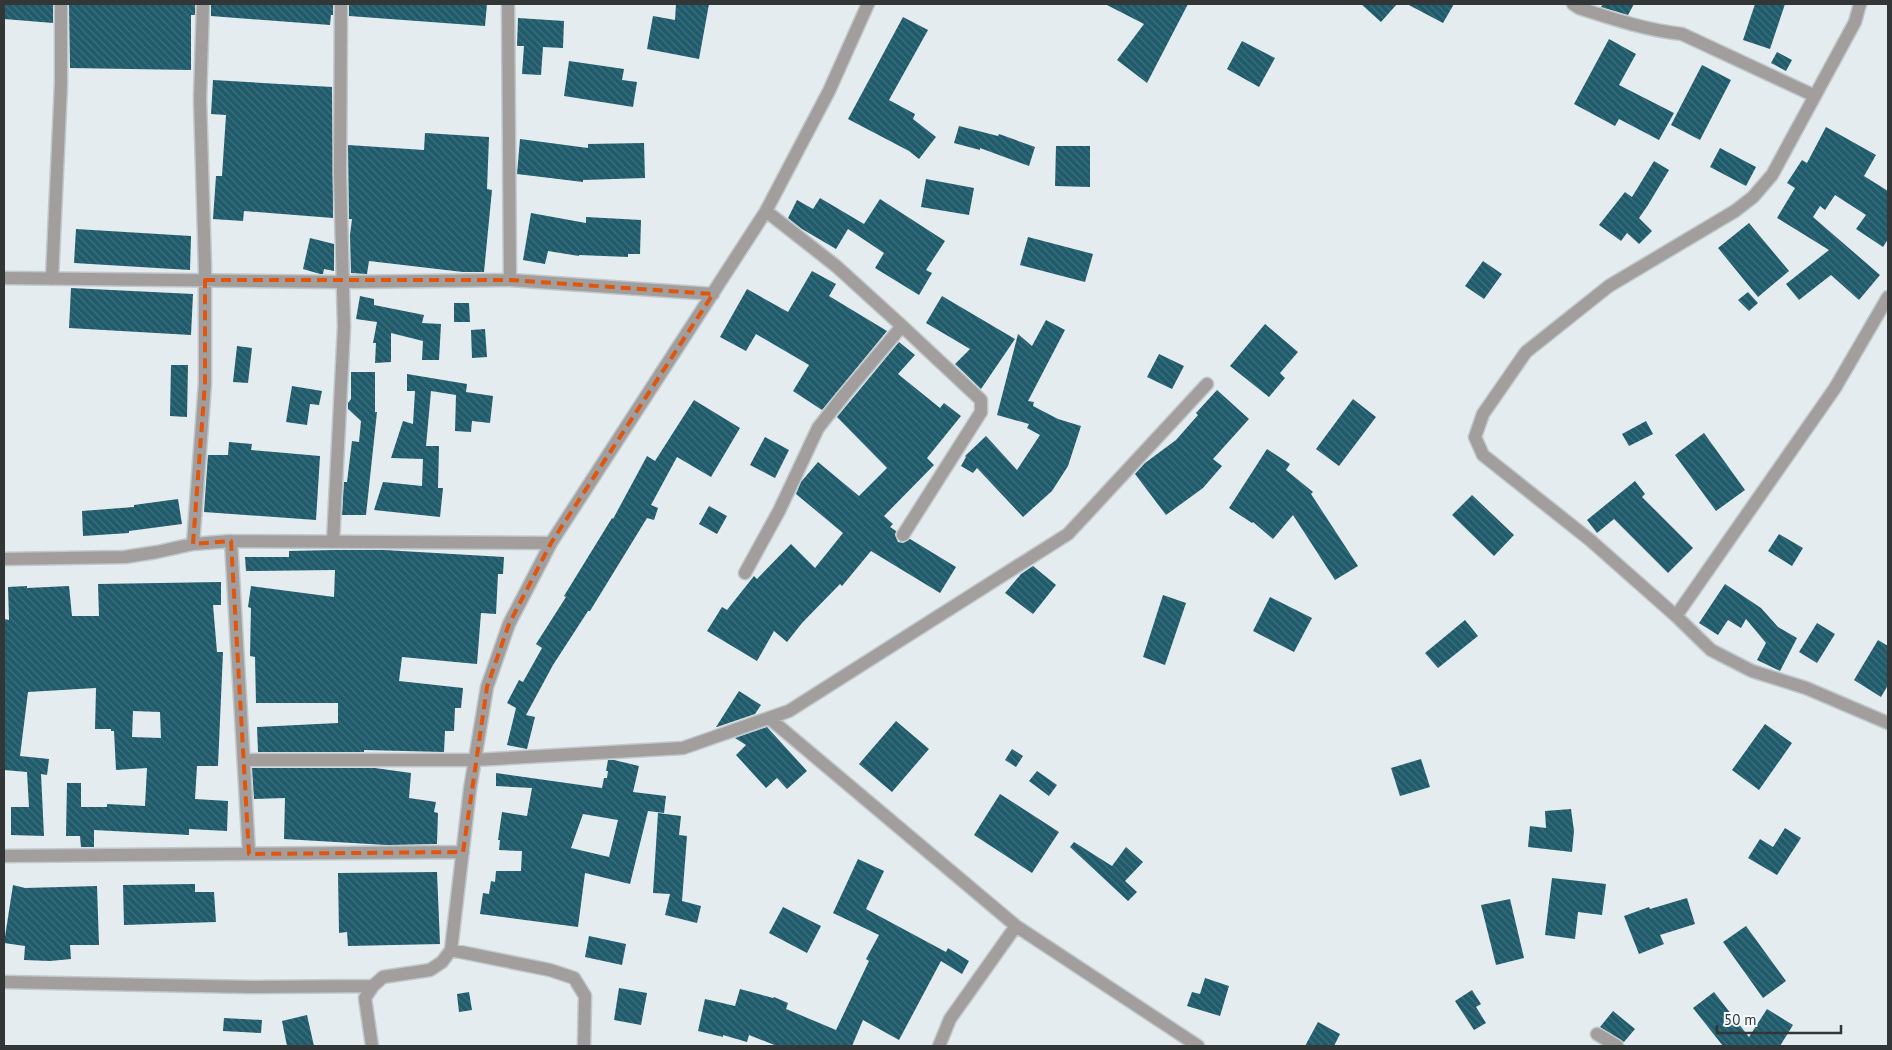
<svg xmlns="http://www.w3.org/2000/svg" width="1892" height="1050" font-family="'PT Sans',sans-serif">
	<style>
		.building { fill: url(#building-back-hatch); fill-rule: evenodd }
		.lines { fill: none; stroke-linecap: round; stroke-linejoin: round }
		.street-casing { stroke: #c1c8ca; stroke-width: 15 }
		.street { stroke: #a19e9d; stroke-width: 12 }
		.marked { fill: none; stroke: #df570e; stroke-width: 4; stroke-dasharray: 10 6; stroke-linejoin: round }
	</style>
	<defs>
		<pattern id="building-back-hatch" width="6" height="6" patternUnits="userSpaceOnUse" patternTransform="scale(1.25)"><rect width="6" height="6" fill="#1f5b6b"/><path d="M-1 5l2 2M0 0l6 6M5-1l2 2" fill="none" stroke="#40707d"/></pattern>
	</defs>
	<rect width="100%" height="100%" fill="#e4ecef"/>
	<!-- building -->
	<path class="building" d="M4,4H53V23L4,19Z
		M69,4H195V15H191V70L70,68Z
		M211,4H333V15H331L330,25L211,16Z
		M349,4H487L485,26L349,16Z
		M676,4H709L699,59L647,49L653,16L675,20Z
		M1105,4H1188L1147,83L1117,60L1144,24Z
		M1361,4H1397L1381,22Z
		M1407,4H1454L1443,23Z
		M1603,4H1634L1628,15L1601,7Z
		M1755,4H1785L1770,49L1743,40Z
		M903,17L928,30L889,100L915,114L913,119L936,137L919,159L909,151L848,119Z
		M518,18L564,21L563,48L543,47L541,75L522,74L524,46H517Z
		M1609,39L1636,54L1619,85L1674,113L1659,140L1619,119L1615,126L1574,104Z
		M1242,41L1275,58L1259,87L1227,69Z
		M1777,52L1792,60L1786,71L1771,63Z
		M569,61L624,69L622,80L637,82L633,107L564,96Z
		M1702,65L1731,80L1700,140L1671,125Z
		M213,80L332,87L333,218L244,211L243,221L213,219L216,176H222L226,115L211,114Z
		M959,126L998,136L999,134L1035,147L1029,166L980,148V150L954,143Z
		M1826,127L1876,155L1864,176L1888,191V239L1883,247L1856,229L1866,215L1835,195L1825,210L1820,206L1813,217L1880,275L1859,300L1831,275L1799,300L1786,284L1829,250L1777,218L1795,188L1787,183L1802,160L1807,163Z
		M425,133L489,137L487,189L492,190L484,272H463L369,261L367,274L351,273L350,235L352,219H349L348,145L424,150Z
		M520,139L588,148V144L644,143L645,178L583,180V182L517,174Z
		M1056,146H1090V187L1055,186Z
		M1720,148L1756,167L1746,186L1710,167Z
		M1654,161L1669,170L1648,205L1639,218L1652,231L1639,244L1627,233L1621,241L1599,225L1625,192L1632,197Z
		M926,179L974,188L969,215L921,207Z
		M820,198L864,224L880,199L945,241L926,270L932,273L919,295L875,268L884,253L848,229L836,249L802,229L788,218L797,200L813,209Z
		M531,213L586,223V217L641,220L640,254H628V257L579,255V256L548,251L545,264L523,260Z
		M1749,223L1789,271L1758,297L1718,248Z
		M76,229L191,236L190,270L74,263Z
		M1028,237L1093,254L1085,282L1020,265Z
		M310,238L334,244V271L324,269L323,274H320L303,269Z
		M1483,261L1502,274L1484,299L1465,286Z
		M812,271L836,284L829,296L887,331L822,410L793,391L809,365L756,334L746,351L720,337L747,289L788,312Z
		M71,288L193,294L191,335L69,328Z
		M1748,292L1758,303L1749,311L1738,300Z
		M360,296L374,299V305L424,315L422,323L441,324L439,360H422L423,341L391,333V362L375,363L376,343H373L377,322L356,319Z
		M942,296L1015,339L981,389L955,364L970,349L926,323Z
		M454,303H469L470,322H454Z
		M1046,320L1065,330L1028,401L1034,402L1033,406L1058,419L1081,426L1068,466L1052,491L1023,517L977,468L973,473L961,466L966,457L965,456L986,436L1017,470L1040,435L1027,428L1029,424L997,415L1018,334L1032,346Z
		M1265,324L1298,352L1280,373L1285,378L1269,397L1230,366Z
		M485,329L487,357L472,358L471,330Z
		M899,342L915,355L898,374L940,408L944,403L961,416L927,458L934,465L884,516L893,524L890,527L896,531L895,535L898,542L903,543L910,539L956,567L940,593L871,551L842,586L840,584L802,623L787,642L774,631L757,661L707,631L722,607L727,610L754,576L757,579L791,544L815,568L843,533L796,494L801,482L818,462L859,496L887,468L837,417Z
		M237,346L252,348L248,383L233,382Z
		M1159,354L1184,366L1172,389L1147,377Z
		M171,365H188L187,417L170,416Z
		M351,372H375V412H377L366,515H342L344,482H347L352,441L359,442L361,421L348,409V403L351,399Z
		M407,374L467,384L466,392L493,396L490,423L472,421L471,432L455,431L456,395L431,391L426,446H439L438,488H443L440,517L374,510L383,482L422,486L423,459L391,458L403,421L413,424L415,391H407Z
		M292,386L322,391L319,405L310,404L307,425L286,422Z
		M1217,390L1249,419L1213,459L1222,466L1203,488L1166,515L1135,474L1145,463L1176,440L1198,415L1196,413Z
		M1353,399L1376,417L1339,466L1316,449Z
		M694,400L740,428L711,477L677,457L651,505L658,508L654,520L647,518L590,611H588L553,665L526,715L535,717L527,749L507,745L516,708L507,703L519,680L523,682L542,648L536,644L566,597L564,596L612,518L613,519L647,456L655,461Z
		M1646,421L1653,434L1629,446L1622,434Z
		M1704,433L1745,490L1716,511L1675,455Z
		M765,437L789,450L775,478L750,465Z
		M229,442L252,444L251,450L320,456L316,520L204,512L208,455H228Z
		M1267,449L1290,464L1286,470L1313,492L1311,494L1358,566L1335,580L1293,515L1273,539L1253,522L1252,523L1229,508Z
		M1635,481L1645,494L1642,497L1693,548L1668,573L1614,519L1597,533L1587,520Z
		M1472,495L1514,535L1494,556L1452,515Z
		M178,499L182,524L129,531V533L83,536L82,511L134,507V505Z
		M709,506L727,516L717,534L699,524Z
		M1779,534L1803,548L1792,566L1768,551Z
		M334,550H384L504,557L503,574H498L496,614L481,613L477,664L402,657L399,681L463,688L461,708H455L454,731H445L444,752L364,750V752H258L257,727L338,723V703H256L255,657L250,656L251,608L248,607L251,586L334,597L335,570L246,571L245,557H289V551Z
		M1033,566L1056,585L1033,614L1005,593L1021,574Z
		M221,582V605H213L217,652H223L218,766H197L195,799L228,801L227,831L189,829V835L94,830V847H81L80,836H66L67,783H81V807H107V804L145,806L147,768L116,770L114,731H111V729H95L96,688L28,692L20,756L49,759L47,775L41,774L44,836L11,835V807H29L27,772L4,770V619L9,620L8,587L27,586V588L69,586L72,616H99L98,584ZM133,711L160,712L161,738L132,737Z
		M1725,584L1761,608L1778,627L1797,638L1780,671L1757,660L1766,643L1746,619L1741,628L1728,620L1718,635L1699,623Z
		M1163,595L1186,603L1165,665L1143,657Z
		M1270,597L1312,618L1294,652L1253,631Z
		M1465,620L1478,636L1438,668L1425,653Z
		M1817,623L1835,634L1817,663L1799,652Z
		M1878,640L1888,646V685L1881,697L1854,680Z
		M739,691L761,705L755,714L717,727H716Z
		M896,721L929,749L892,792L859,764Z
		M1765,724L1792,743L1759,790L1732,770Z
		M767,727L807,771L787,789L777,778L766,788L736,755L746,745L735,738Z
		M1012,749L1023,756L1016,767L1005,760Z
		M1421,759L1430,787L1400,796L1391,768Z
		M608,760H614L639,766L633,792L666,796L664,813L648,811L630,884L585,873L578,927L480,914L483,893L489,894L491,881L495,882L496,871H521L522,851L499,850L500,840H498L502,812L527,816L532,788L496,786V773L602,788L604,778H607L608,771H606ZM583,814L618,820L609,857L571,848Z
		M252,768H375L411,773L409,798L436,802L434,812L438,813L437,844L387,845L284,839L285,798L254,799Z
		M1037,771L1057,785L1049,796L1029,781Z
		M1000,794L1059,832L1032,873L974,835Z
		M1571,809L1574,831L1572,852L1528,847L1530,826L1546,828L1545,811Z
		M658,813L681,816L679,835L687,836L682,901L701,906L697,923L665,915L670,894L653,893Z
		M1785,828L1801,838L1777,875L1748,858L1760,839L1773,847Z
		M1074,842L1112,866L1126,847L1143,862L1125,881L1137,892L1128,901L1070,847Z
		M858,859L884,871L866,909L946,952L948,948L969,961L962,974L941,961L899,1040L863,1020L852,1046H777L749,1035L747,1042L723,1035V1037L698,1031L705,999L735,1006L740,989L773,998L774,997L788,1003L786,1009L836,1030L869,961L866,959L879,935L833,913Z
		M437,872L440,944L348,946L347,932L339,933L338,873Z
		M1552,878L1606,884L1602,915L1578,912L1575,939L1545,935Z
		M195,884V892H214L216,922L124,925L123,885Z
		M13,885L25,888L97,886L99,945H70L71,959L50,961L24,960L25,946L4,943Z
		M1687,898L1695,924L1660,935L1664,944L1639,954L1624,916L1649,907L1650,909Z
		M1510,899L1524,958L1496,965L1481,905Z
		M783,907L821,926L807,953L769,933Z
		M1746,926L1786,981L1763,998L1723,942Z
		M589,936L626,944L622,965L585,957Z
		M1205,978L1229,986L1220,1016L1187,1006L1192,992L1200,994Z
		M619,988L647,993L641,1025L614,1020Z
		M1472,990L1481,1004L1476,1007L1486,1023L1474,1030L1455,1001Z
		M469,992L472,1010L459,1012L457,994Z
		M1714,992L1749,1037L1767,1009L1793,1025L1780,1046H1723L1693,1008Z
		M1613,1011L1635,1029L1624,1042L1600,1027Z
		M307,1015L314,1046H287L282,1021Z
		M224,1018L262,1020L261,1033L223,1031Z
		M1318,1022L1340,1034L1334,1046H1305Z"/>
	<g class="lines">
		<defs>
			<path id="street" d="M508,4L510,280
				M1573,4L1579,8C1613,19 1646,30 1682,34L1815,96
				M1860,4L1855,22L1772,175L1753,197L1735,211L1609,286L1526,352L1483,414L1475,437L1483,455L1590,540L1676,616L1711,650L1752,671L1806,688L1888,723
				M766,211L836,266L902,326L981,400V412L903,535
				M4,278L342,282L510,280L713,294
				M52,279L61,84V4
				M231,541L249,854
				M333,542L344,327L340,174L341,4
				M193,544L205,383V268L200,99L203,4
				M4,559L125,557L157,552L193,544L231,541L551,543
				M745,573L779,511L818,428L844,395L902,326
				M1676,616L1835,388L1888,297
				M769,718L1016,926L1198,1046
				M244,760H474L683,748L789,711L1068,534L1207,384
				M4,856L463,852
				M451,950L550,970L574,978L585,996L584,1046
				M4,982L251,987L373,986
				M1597,1034L1617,1046
				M372,1046L365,998L373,986L383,977L430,970L442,962L451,950L470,789L487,687L509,624L551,543L766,211L829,91L868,4
				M939,1046L950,1019L1016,926"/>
		</defs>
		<!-- street casing -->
		<use href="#street" class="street-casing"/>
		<!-- street -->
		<use href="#street" class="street"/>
	</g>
	<!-- marked area -->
	<path class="marked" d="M205,280H510L713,294L551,543L509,624L487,687L463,852L249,854L231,541L193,544L205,383Z"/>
	<!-- border -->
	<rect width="1892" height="1050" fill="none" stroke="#333637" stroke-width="10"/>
	<!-- scale -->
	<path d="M1717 1025v8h124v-8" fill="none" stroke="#333637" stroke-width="2.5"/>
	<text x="1724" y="1025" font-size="15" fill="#333637" stroke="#f1f9fc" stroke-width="4" paint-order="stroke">50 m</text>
</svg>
